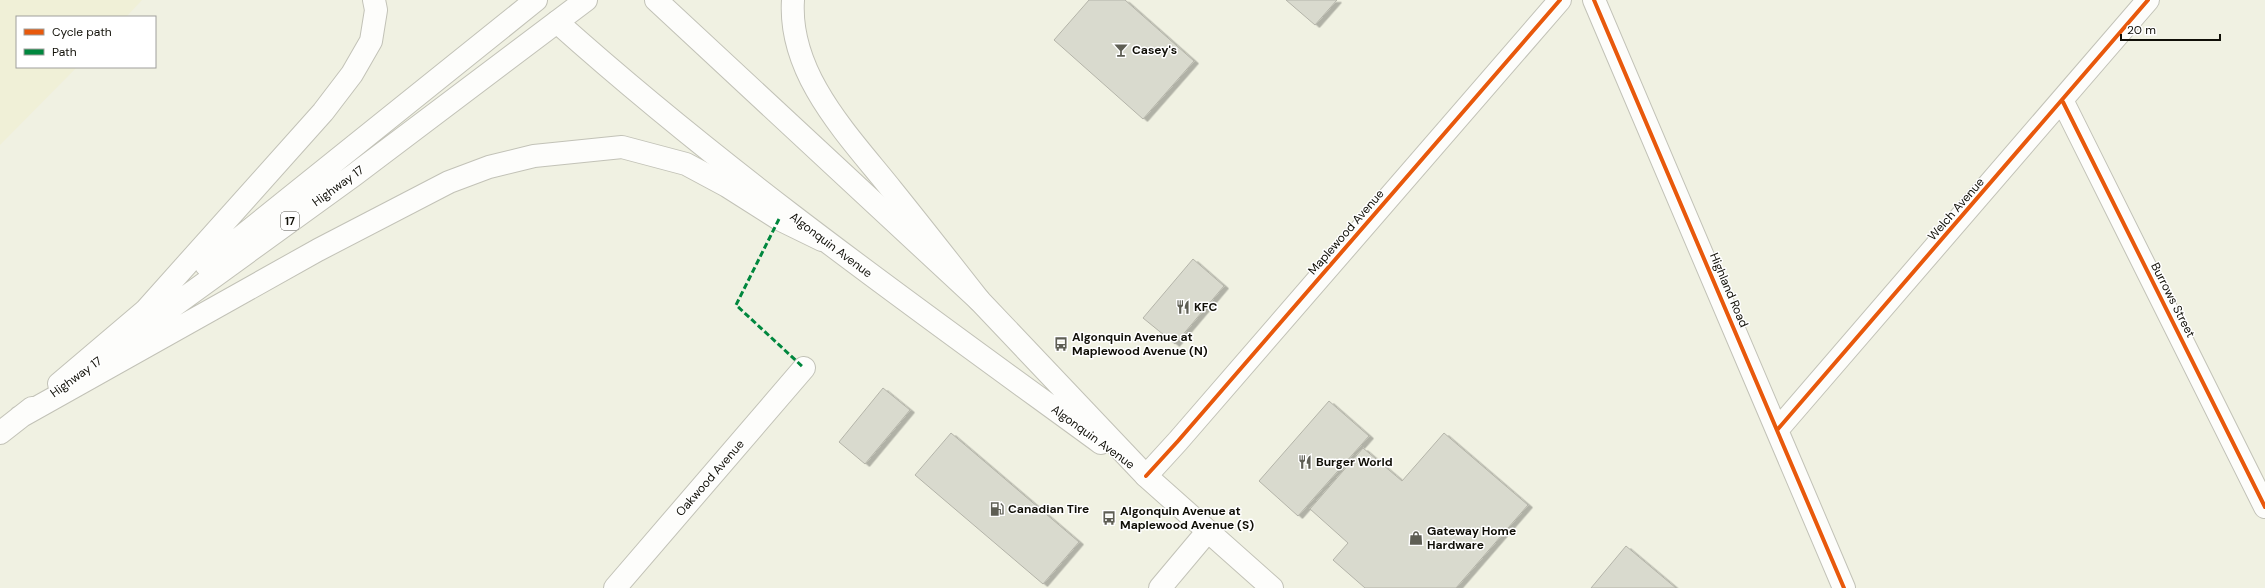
<svg xmlns="http://www.w3.org/2000/svg" width="2265" height="588" font-family="'DM Sans',sans-serif">
	<style>
		.built { fill: #f0f0d7 }
		.building { fill: #d9dace; stroke: #b4b4a9; filter: url(#shadow) }
		.lines { fill: none; stroke-linecap: round; stroke-linejoin: round }
		.street-casing { stroke: #c2c2b7; stroke-width: 24 }
		.secondary-casing { stroke: #c2c2b7; stroke-width: 24 }
		.highway-casing { stroke: #c2c2b7; stroke-width: 24 }
		.street { stroke: #fdfdfb; stroke-width: 22 }
		.secondary { stroke: #fdfdfb; stroke-width: 22 }
		.highway { stroke: #fdfdfb; stroke-width: 22 }
		.quiet { stroke: #00873e; stroke-width: 3; stroke-dasharray: 6 3; stroke-linecap: butt }
		.cycleway-casing { stroke: #fff; stroke-width: 6 }
		.cycleway { stroke: #e8590c; stroke-width: 4 }
		.labels { text-anchor: middle; dominant-baseline: central; stroke-width: 3; stroke-linejoin: round; paint-order: stroke }
		.shield { fill: #fff; stroke: #585751; stroke-width: 1 }
		.shield-label { font-size: 11px; font-weight: bold; fill: #100f07 }
		.poi-label { font-size: 12px; font-weight: bold; fill: #100f07; stroke: #fff; text-anchor: start }
		.street-label { font-size: 12px; fill: #100f07; stroke: #fff }
	</style>
	<defs>
		<filter id="shadow"><feDropShadow dx="4.5" dy="2.5" stdDeviation="0" flood-color="#0004"/></filter>
	</defs>
	<rect width="100%" height="100%" fill="#f0f1e2"/>
	<!-- built -->
	<path class="built" d="M0,0H142L126,17H17V67H77L0,145Z"/>
	<!-- building -->
	<path class="building" d="M1089,0H1125L1194,61L1143,119L1054,40Z
		M1286,0H1337L1315,25Z
		M1193,259L1224,286L1175,344L1143,318Z
		M883,388L910,410L865,464L839,442Z
		M1329,401L1369,436L1298,516L1259,481Z
		M951,433L1079,542L1043,584L915,475Z
		M1444,433L1528,505L1456,588H1365L1333,560L1348,543L1310,509L1363,448L1402,481Z
		M1626,546L1676,588H1591Z"/>
	<g class="lines">
		<defs>
			<path id="street" d="M1594,0L1844,588
				M2063,102L2265,507
				M1778,429L2148,0
				M1146,476L1178,441L1560,0
				M615,588L804,368
				M1160,588L1207,532"/>
			<path id="secondary" d="M656,0L979,300L1146,476L1272,588
				M557,22C728,175 916,308 1101,443"/>
			<path id="highway" d="M793,0C788,75 849,136 892,190C921,226 950,263 979,300
				M206,265L536,0
				M103,357L354,175L586,0
				M59,384L145,311L323,112L352,74L371,41L376,10L374,0
				M20,417L318,250L449,182L489,167L534,156L622,147L686,164L727,186L779,219L822,240
				M0,433L32,408"/>
		</defs>
		<!-- street casing -->
		<use href="#street" class="street-casing"/>
		<!-- secondary casing -->
		<use href="#secondary" class="secondary-casing"/>
		<!-- highway casing -->
		<use href="#highway" class="highway-casing"/>
		<!-- street -->
		<use href="#street" class="street"/>
		<!-- secondary -->
		<use href="#secondary" class="secondary"/>
		<!-- highway -->
		<use href="#highway" class="highway"/>
		<!-- quiet -->
		<path class="quiet" d="M779,219L736,305L804,368"/>
		<defs>
			<path id="cycleway" d="M1594,0L1844,588
				M2063,102L2265,507
				M1778,429L2148,0
				M1146,476L1178,441L1560,0"/>
		</defs>
		<!-- cycleway casing -->
		<use href="#cycleway" class="cycleway-casing"/>
		<!-- cycleway -->
		<use href="#cycleway" class="cycleway"/>
	</g>
	<!-- icons -->
	<defs>
		<symbol id="bar-bare" viewBox="-9 -9 18 18"><path d="M-6-5H6L.8 .8V4.5H3.5V6h-7V4.5H-.8V.8Z" fill="#5e5e54" stroke="#fff" stroke-width="2.5" paint-order="stroke"/></symbol>
		<symbol id="restaurant-bare" viewBox="-9 -9 18 18"><path d="M-5-6h1v4h1v-4h1v4h1v-4h1v5L-1.5 .5V6h-2V.5L-5-1ZM5-6V6H3V1.5H1.5Q1.5-4 5-6Z" fill="#5e5e54" stroke="#fff" stroke-width="2.5" paint-order="stroke"/></symbol>
		<symbol id="bus-bare" viewBox="-9 -9 18 18"><path d="M-5-6H5V4H4V6H2V4H-2V6H-4V4H-5ZM-3.5-4V0h7V-4ZM-3.5 1.2v1.5H-2V1.2ZM2 1.2v1.5H3.5V1.2Z" fill="#5e5e54" stroke="#fff" stroke-width="2.5" paint-order="stroke"/></symbol>
		<symbol id="fuel-bare" viewBox="-9 -9 18 18"><path d="M-5.5-6h7V0h2V4h1.3V-2.5L3-4.5l.8-.8L6-3V5H2.5V1h-1V6h-7ZM-4.2-4.7v3.2H.2V-4.7Z" fill="#5e5e54" stroke="#fff" stroke-width="2.5" paint-order="stroke"/></symbol>
		<symbol id="shop-bare" viewBox="-9 -9 18 18"><path d="M-5-2.5h2.3a2.7 3.5 0 0 1 5.4 0H5L5.5 6h-11ZM-1.5-2.5h3a1.5 2.3 0 0 0-3 0Z" fill="#5e5e54" stroke="#fff" stroke-width="2.5" paint-order="stroke"/></symbol>
	</defs>
	<g fill-rule="evenodd">
		<use href="#bar-bare" x="1111" y="40" width="20" height="20"/>
		<use href="#restaurant-bare" x="1173" y="297" width="20" height="20"/>
		<use href="#bus-bare" x="1051" y="334" width="20" height="20"/>
		<use href="#restaurant-bare" x="1295" y="452" width="20" height="20"/>
		<use href="#fuel-bare" x="987" y="499" width="20" height="20"/>
		<use href="#bus-bare" x="1099" y="508" width="20" height="20"/>
		<use href="#shop-bare" x="1406" y="528" width="20" height="20"/>
	</g>
	<g class="labels">
		<!-- shield labels -->
		<rect class="shield" x="281" y="212" width="18" height="18" rx="3"/>
		<g class="shield-label">
			<text x="290" y="221">17</text>
		</g>
		<!-- poi labels -->
		<g class="poi-label">
			<text x="1132" y="50">Casey's</text>
			<text x="1194" y="307">KFC</text>
			<text x="1072" y="337">Algonquin Avenue at<tspan x="1072" dy="14">Maplewood Avenue (N)</tspan></text>
			<text x="1316" y="462">Burger World</text>
			<text x="1008" y="509">Canadian Tire</text>
			<text x="1120" y="511">Algonquin Avenue at<tspan x="1120" dy="14">Maplewood Avenue (S)</tspan></text>
			<text x="1427" y="531">Gateway Home<tspan x="1427" dy="14">Hardware</tspan></text>
		</g>
		<!-- street labels -->
		<g class="street-label">
			<text transform="translate(338 186) rotate(-36)">Highway 17</text>
			<text transform="translate(1956 209) rotate(-49)">Welch Avenue</text>
			<text transform="translate(1346 232) rotate(-49)">Maplewood Avenue</text>
			<text transform="translate(831 245) rotate(37)">Algonquin Avenue</text>
			<text transform="translate(1729 290) rotate(67)">Highland Road</text>
			<text transform="translate(2173 300) rotate(63)">Burrows Street</text>
			<text transform="translate(76 377) rotate(-36)">Highway 17</text>
			<text transform="translate(1093 437) rotate(36)">Algonquin Avenue</text>
			<text transform="translate(710 478) rotate(-49)">Oakwood Avenue</text>
		</g>
	</g>
	<!-- legend -->
	<rect x="16" y="16" width="140" height="52" fill="#ffffff" stroke="#9f9f9c"/>
	<rect x="24" y="29" width="20" height="6" fill="#e8590c" stroke="#9f9f9c"/>
	<text x="52" y="36" font-size="12" fill="#100f07">Cycle path</text>
	<rect x="24" y="49" width="20" height="6" fill="#00873e" stroke="#9f9f9c"/>
	<text x="52" y="56" font-size="12" fill="#100f07">Path</text>
	<!-- scale -->
	<path d="M2121 34v6h99v-6" fill="none" stroke="#100f07" stroke-width="2"/>
	<text x="2127" y="34" font-size="12" fill="#100f07" stroke="#ffffff" stroke-width="3" paint-order="stroke">20 m</text>
</svg>
